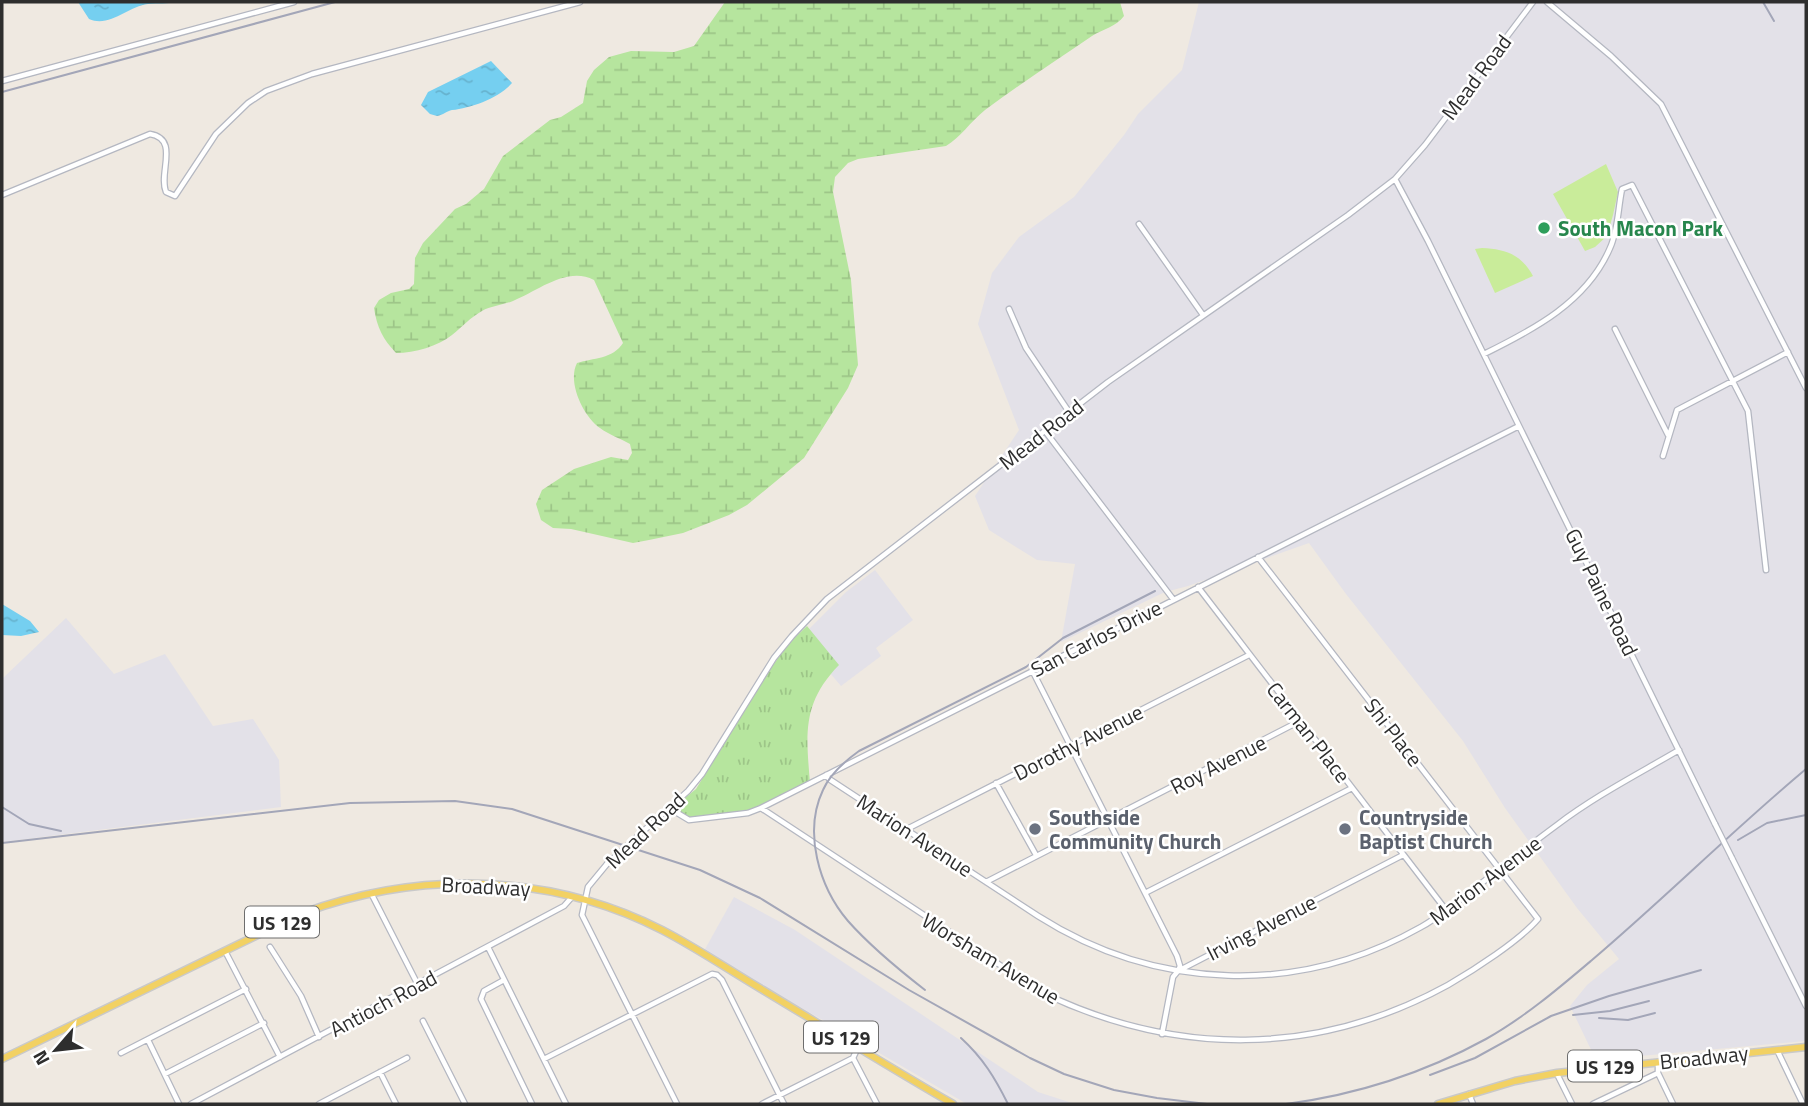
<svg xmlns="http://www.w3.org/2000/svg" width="1808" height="1106" font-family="'Titillium Web',sans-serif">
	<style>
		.industrial { fill: #e3e1e8 }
		.grass { fill: url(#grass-tufts) }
		.wetland { fill: url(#wetland-marsh) }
		.pitch { fill: #c9ec9a }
		.water { fill: url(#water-ripples) }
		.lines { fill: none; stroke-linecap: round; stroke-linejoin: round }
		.minor-casing { stroke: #b4b7c1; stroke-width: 7 }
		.primary-casing { stroke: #c9c9c9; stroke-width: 9 }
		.minor { stroke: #fff; stroke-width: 4.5 }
		.primary { stroke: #f2d163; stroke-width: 6 }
		.rail { stroke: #a3a6b8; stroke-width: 2 }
		.minor-bridge-casing { stroke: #b4b7c1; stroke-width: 7; stroke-linecap: butt }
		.minor-bridge { stroke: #fff; stroke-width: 4.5 }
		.leisure-dot { fill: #2e9e5b; stroke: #fff; stroke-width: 2.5 }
		.worship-dot { fill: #6b7280; stroke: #fff; stroke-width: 2.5 }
		.labels { text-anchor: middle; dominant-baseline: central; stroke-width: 5; stroke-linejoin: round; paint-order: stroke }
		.shield { fill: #fff; stroke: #6d6d6d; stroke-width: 2 }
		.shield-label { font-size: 19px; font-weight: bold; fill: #2e2e2e }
		.street-label { font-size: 21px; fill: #2e2e2e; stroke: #fff }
		.leisure-label { font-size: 21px; font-weight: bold; fill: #27864d; stroke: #fff; text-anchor: start }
		.worship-label { font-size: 21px; font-weight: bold; fill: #5b616d; stroke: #fff; text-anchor: start }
	</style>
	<defs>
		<pattern id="grass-tufts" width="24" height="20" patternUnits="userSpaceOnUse" patternTransform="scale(1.75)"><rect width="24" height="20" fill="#b6e59e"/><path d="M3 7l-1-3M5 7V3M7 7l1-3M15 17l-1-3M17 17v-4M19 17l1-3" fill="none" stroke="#9dc588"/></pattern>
		<pattern id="wetland-marsh" width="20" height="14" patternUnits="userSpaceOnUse" patternTransform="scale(1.75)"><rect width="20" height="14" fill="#b6e59e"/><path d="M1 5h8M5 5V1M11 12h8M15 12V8" fill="none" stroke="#9dc588"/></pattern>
		<pattern id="water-ripples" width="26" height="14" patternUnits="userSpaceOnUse" patternTransform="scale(1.75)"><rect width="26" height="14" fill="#75cff0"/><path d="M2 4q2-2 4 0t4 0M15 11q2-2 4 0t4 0" fill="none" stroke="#66b2ce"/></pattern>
	</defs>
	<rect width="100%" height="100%" fill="#efe9e1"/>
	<!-- industrial -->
	<path class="industrial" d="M1199,2H1806V1041L1596,1060L1570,1006L1587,985L1619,959L1577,908L1505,808L1463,741L1346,594L1309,543L1188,586L1165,592L1061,642L1075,564L1037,560L989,530L975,496L1019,430L978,324L992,273L1019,237L1074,197L1124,135L1138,114L1182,70Z
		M875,570L913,620L876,648L881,656L841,686L800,638L846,592Z
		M66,618L114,674L165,654L213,726L253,719L279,760L281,807L2,842V679Z
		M734,897L795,930L1038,1092L1075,1104H967L704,951Z"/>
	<!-- grass -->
	<path class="grass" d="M807,626L839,665C802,703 806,734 810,783L760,808L746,812L693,820L670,810L696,789L765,676L789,643Z"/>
	<!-- wetland -->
	<path class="wetland" d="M725,2H1120L1124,16C1116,27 1103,29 1092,36C1057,60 1020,84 985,110C971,121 960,138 946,146L858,159L848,163L835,177L833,192L851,280L858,365L848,388L804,458L747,505L729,515L683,533L649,540L633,543L571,529L553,528L541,520L536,504L542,490L574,469L611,457L628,460L632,453L630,444C620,438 609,435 600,428C583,416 567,382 577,363C593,358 613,359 623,343L594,280C567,266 538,291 513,301C503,305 491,306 482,311C471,317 462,327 452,335C438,346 415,353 396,353C383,339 377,328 374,308L379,300L391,293L409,289L414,284L415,258L423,243L455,209L466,204L484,189L503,156L550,120L561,117L583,103L587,81L594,70L609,57L631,51L674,52L694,46Z"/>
	<!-- pitch -->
	<path class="pitch" d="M1606,164L1618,192L1613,215L1607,236L1595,247L1585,251L1553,194Z
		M1482,248C1505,249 1521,254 1533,276L1495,293L1475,249Z"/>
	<!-- water -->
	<path class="water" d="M78,2H176C167,4 158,3 148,4C128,6 110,28 89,19Z
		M491,61L512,83C499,98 471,108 452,110C447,111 443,115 437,116L430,114L421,105L428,92Z
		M2,604L30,621L39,632L21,636L2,635Z"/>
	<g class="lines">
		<defs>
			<path id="minor" d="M1547,2L1611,56L1661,104L1806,388
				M2,81L294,2
				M1395,179L1428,241L1715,824
				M2,195L150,134C180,139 158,173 166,192L175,196L216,134L248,103L266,91L312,74L580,2
				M1139,224L1203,315
				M1009,309L1026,348L1069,412
				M1615,329L1668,435
				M1484,354C1533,330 1587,302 1610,248C1618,231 1618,208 1622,189L1632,185L1748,411L1766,570
				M1045,431L1173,599
				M1663,456L1677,410L1788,352
				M1198,587L1446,910
				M1032,670L1177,956L1180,966L1178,971
				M826,775L829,779L1038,916C1156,991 1299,996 1421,927C1438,918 1453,904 1469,893C1498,870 1527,847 1557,825C1595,796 1638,774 1679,750
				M996,783L1036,855
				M669,808L689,820L748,813L761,808L1519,426
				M761,808L1041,992C1175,1057 1317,1057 1448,985C1474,970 1519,941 1538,919L1258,557
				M649,826L688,791L702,774L774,658L792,636L827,599L1108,382L1348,215L1395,179L1425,145L1533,2
				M907,829L1249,655
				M1732,858L1806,1006
				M607,864L588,887L582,915L677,1104
				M986,882L1300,721
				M371,893L418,985
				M1145,893L1352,788
				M270,947L301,996L319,1037
				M488,947L566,1104
				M225,951L280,1057
				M504,980L484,991L481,999L532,1104
				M722,980L784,1104
				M423,1021L465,1104
				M1162,1034L1173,977L1178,971L1403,855
				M148,1040L179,1104
				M1777,1050L1803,1104
				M121,1053L246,989
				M853,1058L877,1104
				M544,1059L712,974L717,975L722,980
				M1658,1062V1073L1673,1104
				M380,1072L396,1104
				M165,1074L264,1023
				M1557,1074L1572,1104
				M1469,1094L1473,1104
				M191,1104L564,906L572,897
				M319,1104L407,1058
				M762,1104L853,1058L858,1047
				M1593,1104L1658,1073"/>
			<path id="primary" d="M2,1059L303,913C421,870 550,873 662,930C697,948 729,970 763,990C826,1028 889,1067 953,1104
				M1438,1104L1515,1081L1557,1073L1806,1047"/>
		</defs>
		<!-- minor casing -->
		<use href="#minor" class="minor-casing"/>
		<!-- primary casing -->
		<use href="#primary" class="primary-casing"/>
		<!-- minor -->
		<use href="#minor" class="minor"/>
		<!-- primary -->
		<use href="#primary" class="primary"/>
		<!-- rail -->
		<path class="rail" d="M1763,2L1774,21
			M2,92L335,2
			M2,807L29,824L61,831
			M1738,840L1767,823L1806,815
			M2,843L350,803L455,801L512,809L700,870L760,898L909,990L1030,1058L1064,1074L1114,1090L1157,1098L1207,1104
			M925,990C898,969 871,947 848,921C819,887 803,832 823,790C830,774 845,761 859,751L1026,667L1063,638L1155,591
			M1573,1015L1610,1011L1649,1001
			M1599,1018L1628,1020L1655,1013
			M961,1038C983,1058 995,1078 1008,1104
			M1430,1075L1475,1058L1551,1016L1609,996L1701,970
			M1286,1104C1355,1095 1424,1073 1486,1039C1525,1017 1559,988 1592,960C1665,898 1733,830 1806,769"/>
		<defs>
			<path id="minor-bridge" d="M1715,824L1732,858
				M607,864L649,826"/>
		</defs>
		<!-- minor-bridge casing -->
		<use href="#minor-bridge" class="minor-bridge-casing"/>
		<!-- minor-bridge -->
		<use href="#minor-bridge" class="minor-bridge"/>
	</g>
	<!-- markers -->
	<circle class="leisure-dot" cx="1544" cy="228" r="7"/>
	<g class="worship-dot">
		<circle cx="1035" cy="829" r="7"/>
		<circle cx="1345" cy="829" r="7"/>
	</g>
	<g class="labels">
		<!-- shield labels -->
		<g class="shield">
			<rect x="245" y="906.5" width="74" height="31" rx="5"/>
			<rect x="804" y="1021.5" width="74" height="31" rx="5"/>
			<rect x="1568" y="1050.5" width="74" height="31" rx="5"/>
		</g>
		<g class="shield-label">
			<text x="282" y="922">US 129</text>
			<text x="841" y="1037">US 129</text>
			<text x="1605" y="1066">US 129</text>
		</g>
		<!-- street labels -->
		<g class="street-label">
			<text transform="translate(1476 77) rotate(-53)">Mead Road</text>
			<text transform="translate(1041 434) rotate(-38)">Mead Road</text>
			<text transform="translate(1602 592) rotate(64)">Guy Paine Road</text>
			<text transform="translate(1096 638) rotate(-27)">San Carlos Drive</text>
			<text transform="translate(1309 732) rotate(52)">Carman Place</text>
			<text transform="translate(1394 732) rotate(52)">Shi Place</text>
			<text transform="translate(1078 742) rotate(-27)">Dorothy Avenue</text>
			<text transform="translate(1218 764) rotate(-27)">Roy Avenue</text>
			<text transform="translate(645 830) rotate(-43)">Mead Road</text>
			<text transform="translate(915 835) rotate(33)">Marion Avenue</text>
			<text transform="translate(1485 880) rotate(-37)">Marion Avenue</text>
			<text transform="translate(486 886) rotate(3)">Broadway</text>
			<text transform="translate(1261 927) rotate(-27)">Irving Avenue</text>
			<text transform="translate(991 958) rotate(31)">Worsham Avenue</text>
			<text transform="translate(383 1003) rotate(-28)">Antioch Road</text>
			<text transform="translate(1704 1057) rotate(-6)">Broadway</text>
		</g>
		<!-- leisure labels -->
		<g class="leisure-label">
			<text x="1558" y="228">South Macon Park</text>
		</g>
		<!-- worship labels -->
		<g class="worship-label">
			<text x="1049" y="817">Southside<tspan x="1049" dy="24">Community Church</tspan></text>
			<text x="1359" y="817">Countryside<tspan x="1359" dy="24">Baptist Church</tspan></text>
		</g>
	</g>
	<!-- border -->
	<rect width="1808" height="1106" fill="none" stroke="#2e2e2e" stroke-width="7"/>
	<!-- north arrow -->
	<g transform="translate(56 1050) rotate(242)" stroke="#ffffff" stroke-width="5" paint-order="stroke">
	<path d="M0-5L12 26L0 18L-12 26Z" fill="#2e2e2e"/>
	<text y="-10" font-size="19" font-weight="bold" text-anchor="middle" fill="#2e2e2e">N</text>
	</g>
</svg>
